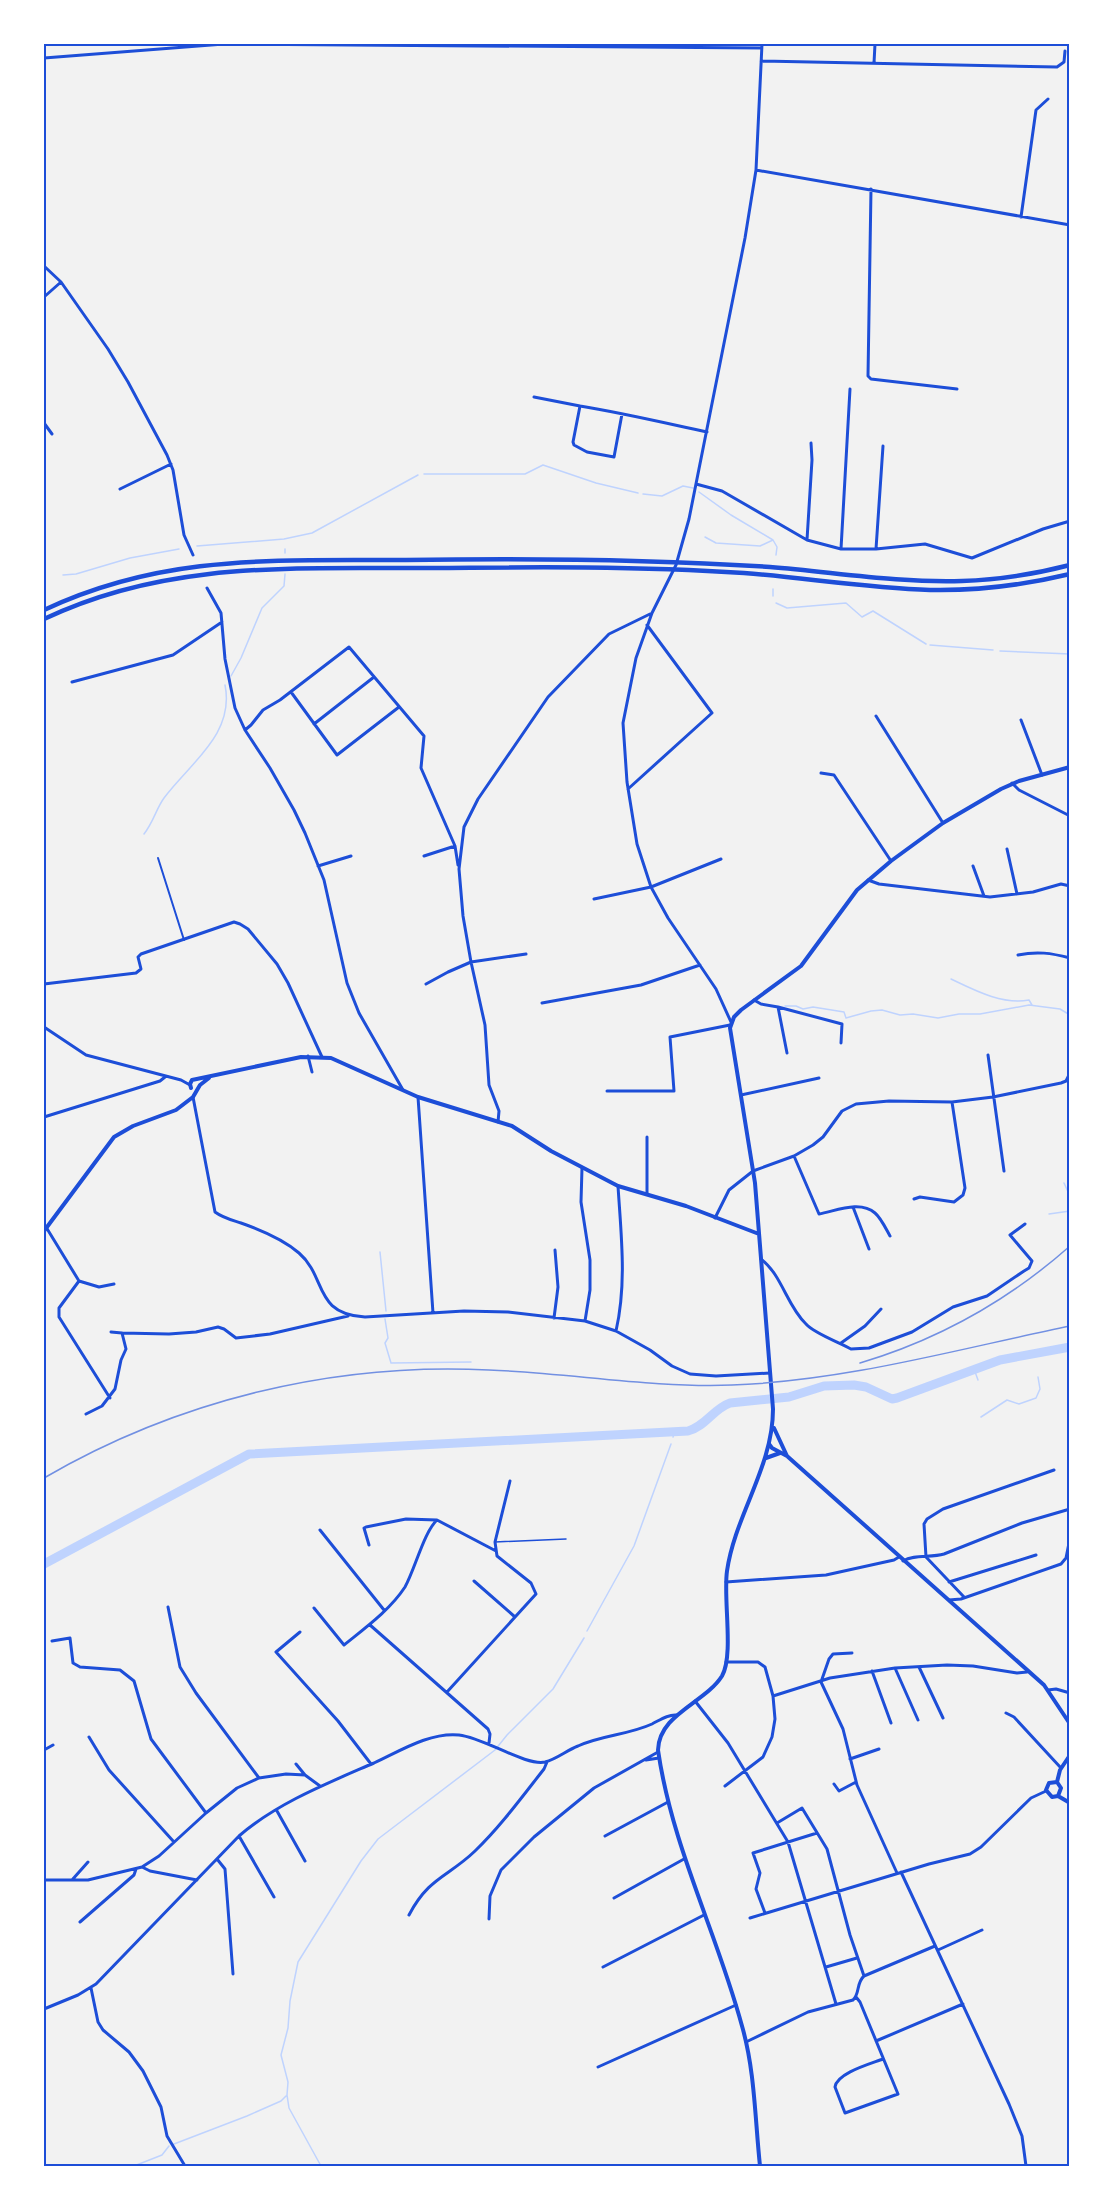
<svg xmlns="http://www.w3.org/2000/svg" width="1113" height="2210" font-family="'Public Sans',sans-serif">
	<style>
		.lines { fill: none; stroke-linecap: round; stroke-linejoin: round }
		.stream { stroke: #bfd3fe; stroke-width: 1.5 }
		.river { stroke: #bfd3fe; stroke-width: 9 }
		.service { stroke: #1d4ed8; stroke-width: 1.5 }
		.pedestrian { stroke: #1d4ed8; stroke-width: 2 }
		.minor { stroke: #1d4ed8; stroke-width: 3 }
		.tertiary { stroke: #1d4ed8; stroke-width: 4 }
		.primary { stroke: #1d4ed8; stroke-width: 4.5 }
		.rail { stroke: #7290e2; stroke-width: 1.5 }
		.neatline { fill: none; stroke: #1d4ed8; stroke-width: 2 }
	</style>
	<rect width="100%" height="100%" fill="#f2f2f2"/>
	<g class="lines">
		<!-- stream -->
		<path class="stream" d="M424,474H525L543,465L596,483L638,493
			M699,492L731,515L773,540L777,547L776,555
			M643,494L662,496L683,486L693,488
			M705,537L716,543L760,546L773,540
			M197,546L284,539L312,533L418,475
			M285,549V553
			M63,575L76,574L130,558L179,549
			M773,596V589
			M776,603L787,608L846,603L862,617L873,611L926,644
			M930,645L993,650
			M1000,651L1070,654
			M231,676L241,658L262,608L284,586L285,574
			M144,834C154,821 156,809 164,798C190,763 235,734 225,685
			M951,979C974,990 1002,1005 1029,1000L1032,1005
			M785,1006H796L803,1009L813,1007L844,1012L846,1018L871,1011L882,1010L900,1015L913,1014L938,1018L959,1014H980L1029,1005L1060,1009L1070,1015
			M1064,1183L1070,1196
			M1049,1214L1070,1211
			M380,1252L386,1311
			M385,1319L388,1338L385,1343L391,1363L471,1362
			M974,1369L978,1380
			M790,1393L791,1397
			M981,1417L1007,1400L1019,1404L1036,1398L1040,1389L1038,1377
			M530,1436L533,1439
			M673,1437L674,1433
			M587,1631L634,1546L671,1444
			M174,2144L247,2116L281,2101L286,2096
			M134,2166L162,2155L169,2146
			M321,2166L289,2108L287,2095L288,2082L281,2055L288,2028L290,2001L298,1962L361,1861L378,1839L495,1750L507,1735L553,1689L584,1638"/>
		<!-- river -->
		<path class="river" d="M44,1564L249,1454L688,1431C706,1426 713,1409 730,1403L789,1397L824,1386L854,1385L866,1387L892,1399L897,1398L1000,1360L1070,1347"/>
		<!-- service -->
		<path class="service" d="M495,1542L566,1539"/>
		<!-- pedestrian -->
		<path class="pedestrian" d="M158,858L184,940"/>
		<!-- minor -->
		<path class="minor" d="M44,44V58
			M44,58L224,44L762,48
			M761,61L1057,67L1064,62L1065,51
			M874,63L875,44
			M756,170L1070,225
			M871,189L868,376L871,379L957,389
			M1021,217L1036,110L1048,99
			M44,266L61,282L108,349L128,382L167,455L173,470L184,535L193,555
			M44,297L61,282
			M534,397L580,406
			M622,414L614,457L587,452L574,445L573,442L580,406C623,413 665,423 707,432
			M44,423L52,434
			M1069,483L1070,486
			M696,484L722,491L807,540L841,549H876L925,544L972,558L1043,529L1070,521
			M120,489L171,464
			M807,540L812,460L811,443
			M841,549L850,389
			M876,549L883,446
			M207,588L221,613L225,659L235,708L245,730L270,768L294,810L305,833L324,880L347,983L359,1013L403,1090
			M72,682L173,655L222,622
			M291,692L337,755L399,707
			M876,716L943,823
			M1021,720L1042,775
			M314,724L374,677
			M245,730L251,725L263,710L280,700L349,647L424,736L421,768L455,846L458,865
			M821,773L834,775L891,861
			M1012,783L1019,790L1070,816
			M628,789L712,713L647,625
			M1007,849L1017,894
			M424,856L455,846
			M318,866L351,856
			M973,866L984,896
			M868,880L879,884L990,897L1033,892L1061,884L1070,886
			M594,899L651,887L721,859
			M1018,955C1037,951 1051,953 1070,958
			M44,984L136,973L141,969L138,957L141,954L234,922L240,924L248,929L277,964L288,983L322,1057
			M426,984L448,972L471,962L526,954
			M754,1000L761,1004L778,1007L842,1024L841,1043
			M542,1003L641,985L700,965
			M778,1007L787,1053
			M731,1022L716,989L668,918L651,887L637,844L627,782L623,723L636,658L652,613L676,565L689,519L745,238L756,170L762,44
			M44,1027L86,1055L181,1080L190,1085
			M988,1055L1004,1171
			M308,1056L312,1072
			M607,1091H674L670,1037L730,1025
			M741,1095L819,1078
			M193,1097L215,1212C223,1218 232,1220 241,1223C261,1230 283,1239 299,1253C327,1277 313,1314 365,1317L464,1311L508,1312L585,1321L616,1331L650,1350L672,1366L690,1374L716,1376L770,1373
			M418,1097L433,1313
			M44,1117L160,1081L165,1077
			M498,1122L499,1111L489,1085L485,1025L471,962L463,916L459,869L464,827L478,799L548,697L609,634L650,614
			M647,1137V1193
			M794,1156L819,1214C836,1211 860,1200 875,1213C881,1218 886,1229 890,1236
			M582,1168L581,1202L590,1260V1290L585,1321
			M914,1199L920,1197L954,1202L963,1195L965,1188L952,1102
			M853,1207L869,1249
			M715,1218L729,1190L753,1171L794,1156L813,1145L823,1137L842,1111L856,1104L889,1101L952,1102L993,1097L1061,1083L1066,1081L1070,1073
			M46,1227L79,1281L59,1308V1317L110,1398
			M761,1259C782,1275 787,1306 806,1324C815,1334 839,1342 851,1349L869,1348L912,1332L953,1307L987,1296L1024,1271L1029,1268L1032,1261L1010,1235L1025,1224
			M79,1281L99,1287L114,1284
			M554,1318L558,1287L555,1250
			M616,1331C627,1283 621,1234 618,1186
			M122,1333L169,1334L196,1332L218,1327L224,1329L236,1338L270,1334L348,1316
			M841,1343L865,1326L881,1309
			M86,1414L102,1406L115,1389L121,1360L126,1349L122,1333L111,1332
			M320,1530L384,1610
			M369,1545L364,1528L366,1527L406,1519L437,1520
			M903,1561C914,1554 931,1558 944,1554L1022,1523L1070,1509
			M474,1581L515,1617
			M726,1582L826,1575L894,1560L899,1557
			M949,1582L1036,1555
			M964,1597L926,1557L924,1524L927,1519L943,1509L1054,1470
			M949,1600L961,1599L1061,1564L1066,1558L1070,1538
			M168,1607L180,1667L196,1693L259,1778
			M314,1608L344,1645C365,1628 390,1610 405,1587C415,1569 424,1532 437,1520L496,1551
			M370,1625L488,1729L490,1734L489,1743
			M300,1632L276,1652L338,1721L371,1764
			M52,1641L70,1638L73,1663L80,1667L120,1670L134,1681L151,1739L206,1813
			M852,1653L833,1654L829,1659L821,1682L843,1729L857,1785L897,1873
			M919,1667L943,1718
			M895,1668L918,1720
			M872,1671L891,1723
			M1048,1690L1056,1689L1070,1693
			M447,1692L536,1594L531,1583L497,1556L495,1542L510,1481
			M773,1696L830,1678L895,1668L947,1665L973,1666L1017,1673L1027,1672
			M695,1701L728,1743L788,1842L836,2004
			M1006,1713L1014,1717L1061,1768
			M89,1737L109,1770L174,1842
			M44,1750L53,1745
			M850,1759L879,1749
			M646,1760L659,1758
			M296,1764L305,1775
			M834,1784L839,1791L856,1782
			M725,1786L763,1757L772,1737L775,1719L773,1696L765,1667L758,1662H726
			M277,1811L305,1861
			M777,1823L802,1808L827,1849L850,1935L864,1976
			M239,1836L274,1897
			M605,1836L668,1802
			M217,1859L225,1869L233,1974
			M142,1867L150,1871L197,1880
			M901,1872L1009,2104L1022,2136L1026,2166
			M44,1880H88L142,1867L159,1856L206,1813L237,1788L259,1778L286,1774L305,1775L320,1786
			M72,1880L88,1862
			M614,1898L684,1859
			M765,1913L756,1889L760,1873L753,1853L817,1833
			M409,1915C429,1877 448,1877 475,1851C500,1827 522,1797 544,1769L547,1762
			M750,1918L929,1864L970,1854L981,1847L1031,1798L1046,1791
			M489,1919L490,1896L501,1870L534,1837L594,1788L658,1752
			M80,1922L134,1875L136,1869
			M938,1950L982,1930
			M603,1967L704,1915
			M826,1967L857,1958
			M91,1988L98,2022L103,2030L129,2052L143,2071L161,2107L167,2136L185,2166
			M856,1997L860,2002L898,2094L845,2113L835,2087C837,2073 870,2064 883,2059
			M44,2009L78,1995L96,1984L239,1836C277,1803 328,1783 374,1763C400,1751 430,1732 459,1735C485,1738 525,1766 545,1762C557,1759 567,1750 578,1746C602,1735 628,1735 652,1724C660,1720 668,1714 677,1715
			M876,2041L963,2004
			M746,2042L808,2012L853,2000C860,1994 856,1983 864,1976L935,1946
			M598,2067L736,2005"/>
		<!-- tertiary -->
		<path class="tertiary" d="M191,1088L190,1084L192,1080L301,1057L331,1058L418,1097L512,1126L551,1151L618,1186L686,1206L759,1234
			M44,1231L114,1137L133,1126L176,1110L193,1097L200,1085L209,1078
			M774,1428L787,1456
			M769,1444L772,1448L787,1456L1044,1685L1070,1724
			M766,1458L780,1453
			M1057,1782L1049,1783L1046,1790L1052,1797L1058,1796
			M1057,1782L1060,1770L1070,1755
			M1057,1782L1061,1788L1058,1796
			M1058,1796L1070,1803
			M760,2166C755,2120 755,2071 742,2026C717,1933 672,1847 658,1750C659,1714 705,1703 722,1676C734,1655 723,1598 727,1571C735,1515 773,1467 773,1409L755,1183L730,1028L734,1017L741,1010L801,966L857,890L891,861L943,823L1001,789L1019,781L1070,767"/>
		<!-- primary -->
		<path class="primary" d="M44,610C165,553 276,561 406,560C527,558 648,559 770,567C834,572 897,583 962,581C998,580 1035,574 1070,565
			M44,619C168,560 293,569 426,568C532,567 638,566 744,573C806,578 868,588 930,590C977,591 1024,585 1070,574"/>
		<!-- rail -->
		<path class="rail" d="M860,1363C937,1340 1009,1300 1070,1246
			M44,1478C178,1400 334,1362 489,1370C570,1373 651,1388 732,1385C846,1381 958,1349 1070,1326"/>
	</g>
	<!-- border -->
	<rect width="1113" height="2210" fill="none" stroke="#ffffff" stroke-width="90"/>
	<rect x="45" y="45" width="1023" height="2120" class="neatline"/>
</svg>
